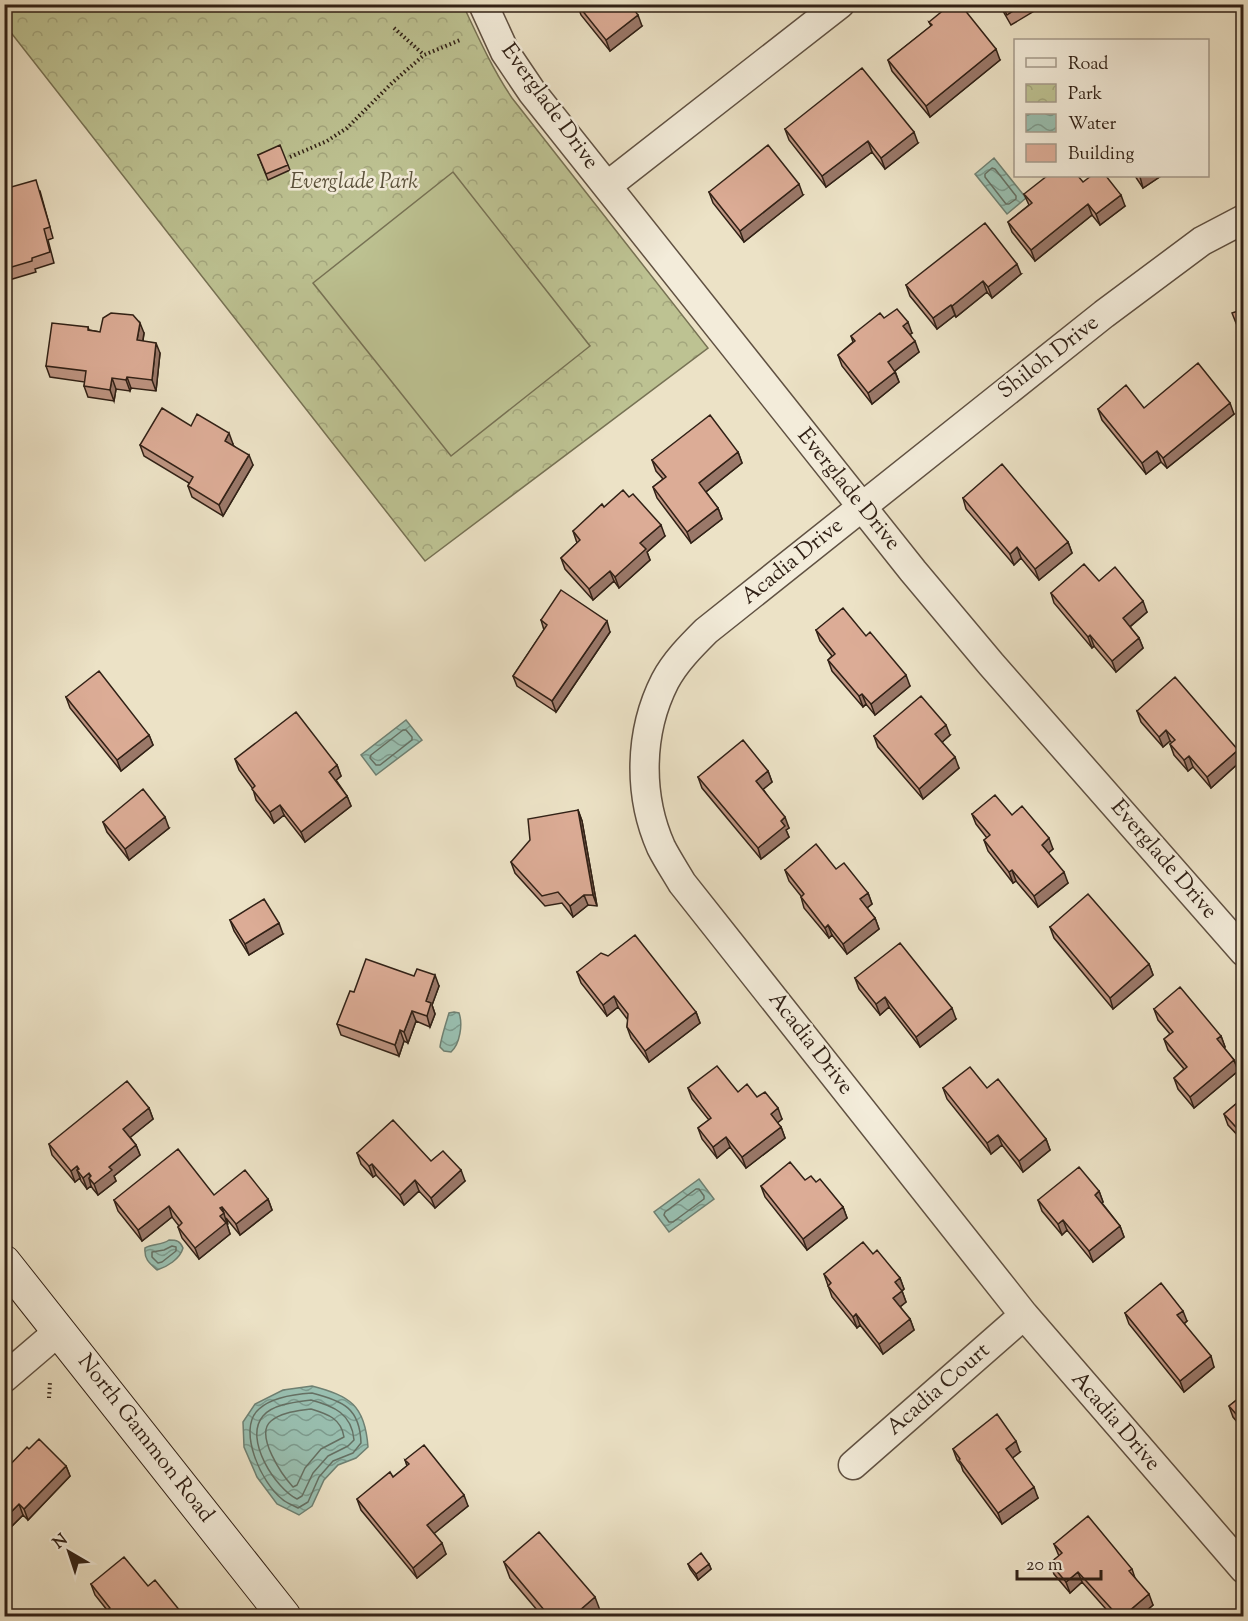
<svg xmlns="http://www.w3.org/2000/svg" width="1248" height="1621" font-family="'Sorts Mill Goudy',serif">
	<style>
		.park { fill: url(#park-crowns); stroke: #777254; stroke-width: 1.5 }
		.garden { fill: #bdc292; stroke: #777254; stroke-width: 1.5 }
		.water { fill: url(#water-waves); stroke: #6f8072; stroke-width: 1.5 }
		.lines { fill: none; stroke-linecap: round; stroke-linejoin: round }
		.shore { stroke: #657063; stroke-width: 1.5 }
		.street-casing { stroke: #605142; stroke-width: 31 }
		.secondary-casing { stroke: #312116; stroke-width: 35 }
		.path { stroke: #312116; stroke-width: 4; stroke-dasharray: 1.5 3; stroke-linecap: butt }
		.street { stroke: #f3ecda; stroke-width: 28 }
		.secondary { stroke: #f3ecda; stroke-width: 33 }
		.wall { fill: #bd9481; stroke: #312116; stroke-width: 1.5 }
		.shaded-wall { fill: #9a7869; stroke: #312116; stroke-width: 1.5 }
		.building { fill: #dcac96; stroke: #312116; stroke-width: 1.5 }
		.labels { text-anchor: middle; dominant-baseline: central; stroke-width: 5; stroke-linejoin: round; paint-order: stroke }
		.street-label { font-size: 22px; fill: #312116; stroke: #f3ecda }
		.park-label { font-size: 22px; font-style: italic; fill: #5b513b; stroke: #f3ecda }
	</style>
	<defs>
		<pattern id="park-crowns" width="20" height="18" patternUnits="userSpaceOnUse" patternTransform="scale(1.5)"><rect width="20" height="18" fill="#bdc292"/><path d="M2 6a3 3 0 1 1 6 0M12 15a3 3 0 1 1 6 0" fill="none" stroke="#a3a67d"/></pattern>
		<pattern id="water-waves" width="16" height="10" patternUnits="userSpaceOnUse" patternTransform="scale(1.5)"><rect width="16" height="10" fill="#99bfb0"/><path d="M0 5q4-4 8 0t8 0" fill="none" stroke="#7d9b8e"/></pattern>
	</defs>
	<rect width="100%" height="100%" fill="#ece2c6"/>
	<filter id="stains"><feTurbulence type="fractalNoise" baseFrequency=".00333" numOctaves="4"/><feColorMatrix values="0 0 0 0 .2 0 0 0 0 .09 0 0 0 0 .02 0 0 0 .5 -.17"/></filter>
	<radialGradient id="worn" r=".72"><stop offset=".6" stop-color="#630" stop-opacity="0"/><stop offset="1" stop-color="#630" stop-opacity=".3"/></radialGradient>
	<!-- park -->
	<path class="park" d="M5,4L463,5C478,37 492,68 512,98L708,348L425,561L5,25Z"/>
	<!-- garden -->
	<path class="garden" d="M453,172L590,346L451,456L313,283Z"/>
	<!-- water -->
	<path class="water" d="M994,158L1026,198L1007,214L975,174Z
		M406,720L422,740L376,775L361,755Z
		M454,1012L459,1013C463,1024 460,1044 451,1052L444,1051L440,1047C441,1038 446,1023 449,1013Z
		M699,1179L714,1199L669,1232L654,1212Z
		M169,1240C177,1240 180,1241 183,1248C180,1259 167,1267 157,1270C149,1263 144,1259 145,1248C153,1243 161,1246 169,1240Z
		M312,1386C350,1396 365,1405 368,1447L356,1458L338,1465L324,1480L312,1506L299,1515L277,1504L257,1477L244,1447L243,1422L255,1404L283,1390Z"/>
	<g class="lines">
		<!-- shore -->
		<path class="shore" d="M992,168L995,169L1016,196V199L1009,204H1006L985,177V174Z
			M403,730H406L412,737V740L380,765H376L370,758L371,755Z
			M696,1189H699L704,1196V1199L673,1222H669L664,1215L665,1212Z
			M172,1246L176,1247V1251L162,1262L158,1263L152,1257V1252L164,1250Z
			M312,1393C343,1401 360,1408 361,1443L353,1453L333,1461L319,1477L308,1502L298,1508C293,1505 286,1503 282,1499C262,1484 236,1429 259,1409C272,1397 296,1394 312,1393Z
			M311,1400C334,1406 352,1414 354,1440L348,1446L328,1456L313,1473L302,1496L297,1499C276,1489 243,1439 263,1416C273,1404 296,1402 311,1400Z
			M311,1409C327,1414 341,1418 344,1437L321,1449L305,1468L297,1485L293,1487C283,1476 254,1435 271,1421C281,1412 298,1411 311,1409Z"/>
		<defs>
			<path id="street" d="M483,4L505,52L532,92L913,571L991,664L1244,952
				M607,186L840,4
				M1244,219L1202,241L1104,314L706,631C691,646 675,662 665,681C639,732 638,795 661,847C667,859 675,871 682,883L1024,1315L1244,1569
				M4,1378L59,1331
				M853,1465L1024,1315"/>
			<path id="secondary" d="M4,1262L284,1616"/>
		</defs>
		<!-- street casing -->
		<use href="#street" class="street-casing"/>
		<!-- secondary casing -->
		<use href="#secondary" class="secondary-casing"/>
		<!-- path -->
		<path class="path" d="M394,28L424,55
			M290,157L327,141L347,128L393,82L424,55L460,40
			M4,1330L10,1331
			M49,1398L50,1382"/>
		<!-- street -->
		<use href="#street" class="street"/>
		<!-- secondary -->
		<use href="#secondary" class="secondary"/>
	</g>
	<!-- wall -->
	<path class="wall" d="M577,4L642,26L610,51L581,15Z
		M999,4H1046L1011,25Z
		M929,22L1000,60L930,117L892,71L888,60L931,26Z
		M785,129L918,143L885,169L872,152L826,187L789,140Z
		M258,155L288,165L290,170L268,180Z
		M1135,176H1161L1143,188Z
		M1083,182L1125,206L1100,225L1092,215L1035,261L1012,232L1008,222L1029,205L1024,194Z
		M4,189L40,191L53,238L48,240L54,263L35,269L36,272L9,280L8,277L4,278Z
		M709,192L803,195L744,242L713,203Z
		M1021,274L992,298L987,292L956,317L955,315L937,329L910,296L906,285Z
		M884,318L912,333L910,334L919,352L895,371L899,382L872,404L842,366L838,355L853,342L851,336Z
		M88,327L89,330L100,332L144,333L143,341L160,353L156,391L131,388L130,391L116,389L114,401L88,397L84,386L85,382L50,377L46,366Z
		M1144,408L1234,414L1167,468L1161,462L1146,474L1102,420L1098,409Z
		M191,426L233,444V445L253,465L223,516L192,497L188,486L189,483L144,456L140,445Z
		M738,452L742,463L706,492L718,508L722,519L691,543L657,498L653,487L663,479L656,471L652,460Z
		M963,498L1068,542L1072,553L1039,580L1021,558L1014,565L966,509Z
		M604,507L665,536L647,552L650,560L619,588L614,581L593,600L565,569L561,558L577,543L573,531Z
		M1099,581L1147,612L1130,627L1139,638L1143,648L1116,672L1094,646L1092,648L1054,603L1051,593Z
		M541,620L610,632L556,712L517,686L513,676L544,630Z
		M816,630L866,636L910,686L875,715L866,704L863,707L832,671L828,660L832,656L820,641Z
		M66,697L149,735L153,745L121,771L70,708Z
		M1137,711L1242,760L1211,788L1193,767L1188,771L1174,755L1170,744L1172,743L1170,741L1163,747L1141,722Z
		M950,735L942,742L959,768L923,799L878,747L874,736Z
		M235,759L337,765L341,776L336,780L347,796L351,806L305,842L284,815L274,823L256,800L253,789L239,770Z
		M768,771L772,782L763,789L789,828L786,830L789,837L761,859L702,788L698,777Z
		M1244,785V801L1238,789Z
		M578,810L582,821L597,906L588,905L573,917L562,903L545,906L515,873L511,862Z
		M972,814L1012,815L1053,849L1048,853L1068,883L1038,907L1016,881L1013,883L988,851L984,840L987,838L976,824Z
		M103,822L169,828L129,860L107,832Z
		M836,869L868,893L872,904L867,908L875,918L879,929L847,954L832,935L829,938L804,908L801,897V896L789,881L785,870Z
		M230,920L283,934L249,955L234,931Z
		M1050,927L1149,964L1153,975L1113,1009L1054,938Z
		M577,972L696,1012L700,1023L649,1062L631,1038L627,1027L628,1020L618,1007L607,1016L581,983Z
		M855,978L956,1019L920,1047L889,1007L880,1015L859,989Z
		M439,986L432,1005L435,1014L430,1027L416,1021L408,1043L404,1041L399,1056L341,1035L337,1024L354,992Z
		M1154,1009L1221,1036L1225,1047L1224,1048L1234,1060L1238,1071L1194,1108L1178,1089L1174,1078L1184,1069L1168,1050L1164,1039L1170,1034L1158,1020Z
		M688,1088L738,1092L757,1097L782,1119L777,1123L781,1127L785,1138L746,1168L730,1147L717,1158L702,1139L698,1128L709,1120L692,1099Z
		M943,1088H987L1046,1139L1050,1150L1023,1172L1002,1145L991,1154L947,1099Z
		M1244,1097V1142L1228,1125L1224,1114Z
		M149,1108L153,1119L130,1137L136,1145L140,1155L114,1176L116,1181L98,1195L93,1189L91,1186L87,1189L81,1181L80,1178L75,1182L52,1155L49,1144Z
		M357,1153L431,1161L465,1181L435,1208L419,1191L404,1205L376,1175L373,1177L361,1164Z
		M805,1180L816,1182L843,1207L847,1218L807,1250L765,1197L761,1186Z
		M1099,1191L1103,1202L1102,1203L1120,1226L1124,1237L1093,1262L1067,1230L1062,1235L1042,1211L1038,1200Z
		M214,1195L268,1199L272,1210L240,1235L226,1218L228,1224L227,1225L230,1234L199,1259L182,1238L178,1227L179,1226L172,1217L142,1241L118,1211L114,1200Z
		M873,1254L900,1278L904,1289L902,1291L906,1302L900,1307L910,1319L914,1330L883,1354L860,1325L857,1328L832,1297L824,1274Z
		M1125,1313L1187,1321L1184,1324L1214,1367L1184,1392L1129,1324Z
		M1244,1394V1430L1233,1417L1229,1406Z
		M953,1449L1020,1452L1012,1458L1038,1498L1002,1524L963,1471L961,1465L957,1460Z
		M405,1460L468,1506L434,1533L446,1554L417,1578L361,1510L357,1499L393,1477L407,1466Z
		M66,1466L70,1476L28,1520L23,1515L4,1534V1471Z
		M1054,1544L1132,1569L1135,1578L1153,1605L1139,1617H1113L1082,1582L1070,1593L1054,1574L1050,1563L1059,1556Z
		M504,1562L601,1613L597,1617H543L510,1578Z
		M688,1564H709L711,1569L698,1580L690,1569Z
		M91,1584L148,1586L185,1617H110L107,1610L95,1595Z"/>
	<!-- shaded-wall -->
	<path class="shaded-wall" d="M638,15L642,26L610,51L606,40Z
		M996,49L1000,60L930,117L926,106Z
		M914,132L918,143L885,169L881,158Z
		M868,141L872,152L826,187L822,176Z
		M1141,176H1161L1143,188L1140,177Z
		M799,184L803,195L744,242L740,231Z
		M1121,195L1125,206L1100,225L1096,214Z
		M1088,204L1092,215L1035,261L1031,250Z
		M1017,264L1021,274L992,298L988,287Z
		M983,281L987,292L956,317L952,306Z
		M951,305L955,315L937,329L933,318Z
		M908,322L912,333L907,337L903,326Z
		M140,323L144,333L141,351L137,340Z
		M915,341L919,352L892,373L888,362Z
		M156,343L160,353L156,391L152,380Z
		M895,372L899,382L872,404L868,393Z
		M127,377L131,388L130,391L126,380Z
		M112,378L116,389L114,401L110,390Z
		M1230,403L1234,414L1167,468L1163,458Z
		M229,433L233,444L229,451L225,441Z
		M1157,451L1161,462L1146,474L1142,463Z
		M738,452L742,463L703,494L699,483Z
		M249,455L253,465L223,516L219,505Z
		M718,508L722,519L691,543L687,532Z
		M661,525L665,536L647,552L650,560L619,588L615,577L640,543Z
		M1068,542L1072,553L1039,580L1035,569Z
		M1017,547L1021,558L1014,565L1010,554Z
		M610,571L614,581L593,600L589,589Z
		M1143,601L1147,612L1127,629L1123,618Z
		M607,621L610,632L556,712L552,701Z
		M1090,635L1094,646L1092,648L1088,637Z
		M1139,638L1143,648L1116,672L1112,661Z
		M906,675L910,686L875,715L871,704Z
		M862,694L866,704L863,707L859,696Z
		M946,725L950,735L939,745L935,734Z
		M1166,730L1170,741L1163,747L1159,737Z
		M149,735L153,745L121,771L117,760Z
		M1238,750L1242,760L1211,788L1207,777Z
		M1189,756L1193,767L1188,771L1184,760Z
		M955,757L959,768L923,799L919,789Z
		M337,765L341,776L333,783L329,772Z
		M768,771L772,782L760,792L756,781Z
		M347,796L351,806L305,842L301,832Z
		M280,805L284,815L274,823L270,812Z
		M578,810L582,821L597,906L593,895Z
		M165,817L169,828L129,860L125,849Z
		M785,817L789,828L786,830L789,837L761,859L758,848L781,821Z
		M1049,838L1053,849L1045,856L1042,845Z
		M1012,870L1016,881L1013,883L1009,872Z
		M1064,872L1068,883L1038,907L1034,896Z
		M868,893L872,904L864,910L860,899Z
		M584,895L588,905L573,917L570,906Z
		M875,918L879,929L847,954L843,944Z
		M279,923L283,934L249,955L245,944Z
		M828,925L832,935L829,938L825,928Z
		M1149,964L1153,975L1113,1009L1110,998Z
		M435,975L439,986L432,1005L435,1014L430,1027L427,1016L426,1001Z
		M614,996L618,1007L607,1016L603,1005Z
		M885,997L889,1007L880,1015L876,1004Z
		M952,1008L956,1019L920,1047L916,1037Z
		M412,1011L416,1021L408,1043L404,1032Z
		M696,1012L700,1023L649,1062L645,1051Z
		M400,1030L404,1041L399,1056L395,1045Z
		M1221,1036L1225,1047L1221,1050L1217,1039Z
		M1234,1060L1238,1071L1194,1108L1190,1097Z
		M149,1108L153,1119L127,1140L123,1129Z
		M778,1108L782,1119L775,1125L771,1114Z
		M781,1127L785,1138L746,1168L742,1157Z
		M998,1135L1002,1145L991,1154L987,1143Z
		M726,1137L730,1147L717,1158L713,1147Z
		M1046,1139L1050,1150L1023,1172L1019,1161Z
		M136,1145L140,1155L114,1176L116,1181L98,1195L94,1184L109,1167Z
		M372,1164L376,1175L373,1177L369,1166Z
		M77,1166L79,1173L77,1170L80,1178L75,1182L71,1171Z
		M461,1170L465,1181L435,1208L431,1198Z
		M89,1173L93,1183L89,1178L91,1186L87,1189L83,1178Z
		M415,1180L419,1191L404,1205L400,1195Z
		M1099,1191L1103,1202L1099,1205L1095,1195Z
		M268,1199L272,1210L240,1235L236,1224Z
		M169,1206L172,1217L142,1241L138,1230Z
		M222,1207L230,1234L199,1259L195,1248L220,1216V1208Z
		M843,1207L847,1218L807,1250L803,1239Z
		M1063,1220L1067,1230L1062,1235L1058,1224Z
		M1120,1226L1124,1237L1093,1262L1089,1251Z
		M900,1278L904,1289L899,1293L895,1282Z
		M902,1291L906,1302L897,1309L893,1298Z
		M1183,1311L1187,1321L1181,1326L1177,1315Z
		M856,1314L860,1325L857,1328L853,1317Z
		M910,1319L914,1330L883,1354L879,1344Z
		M1211,1356L1214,1367L1184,1392L1180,1381Z
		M1016,1441L1020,1452L1010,1460L1006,1449Z
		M66,1466L70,1476L28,1520L24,1509Z
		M1034,1487L1038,1498L1002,1524L998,1513Z
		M464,1495L468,1506L431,1536L427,1525Z
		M19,1504L23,1515L4,1534V1519Z
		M442,1543L446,1554L417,1578L413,1568Z
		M709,1564L711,1569L698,1580L696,1574Z
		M1078,1572L1082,1582L1070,1593L1066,1582Z
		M1149,1594L1153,1605L1139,1617H1122Z
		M595,1597L601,1613L597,1617H572Z"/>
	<!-- building -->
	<path class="building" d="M577,4H630L638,15L606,40Z
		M951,4H960L996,49L926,106L888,60L932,25L929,22Z
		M1001,4H1024L1007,15Z
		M862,68L914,132L881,158L868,141L822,176L785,129Z
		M280,145L288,165L266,174L258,155Z
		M768,145L799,184L740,231L709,192Z
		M1047,176H1078L1083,182L1091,176H1106L1121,195L1096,214L1088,204L1031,250L1008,222L1032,203L1024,194Z
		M36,180L50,227L44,229L50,252L32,258V261L5,269L4,189Z
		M985,223L1017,264L988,287L983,281L952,306L951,305L933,318L906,285Z
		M897,309L908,322L903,326L915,341L888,362L895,372L868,393L838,355L855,341L851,336L880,313L884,318Z
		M1244,309V343L1232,313Z
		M111,313L133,315L140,323L137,340L156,343L152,380L127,377L126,380L112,378L110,390L84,386L86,371L46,366L52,323L88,327V330L100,332L103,318Z
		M1198,363L1230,403L1163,458L1157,451L1142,463L1098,409L1126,385L1144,408Z
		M162,408L191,426L197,414L229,433L225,441L249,455L219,505L188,486L193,477L140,445Z
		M710,415L738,452L699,483L718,508L687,532L653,487L666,477L652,460Z
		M1002,464L1068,542L1035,569L1017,547L1010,554L963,498Z
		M623,490L629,497L633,494L661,525L640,543L646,549L615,577L610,571L589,589L561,558L580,540L573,531L602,504L604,507Z
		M1084,564L1099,581L1115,567L1143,601L1123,618L1139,638L1112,661L1090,635L1088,637L1051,593Z
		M561,590L607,621L552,701L513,676L547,625L541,620Z
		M843,608L866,636L870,632L906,675L871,704L862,694L859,696L828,660L835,654L816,630Z
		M99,671L149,735L117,760L66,697Z
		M1175,677L1238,750L1207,777L1189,756L1184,760L1170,744L1175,740L1166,730L1159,737L1137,711Z
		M921,696L946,725L935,734L955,757L919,789L874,736Z
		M296,712L337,765L329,772L347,796L301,832L280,805L270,812L252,789L255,786L235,759Z
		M743,740L768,771L756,781L785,817L781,821L785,826L758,848L698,777Z
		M1244,785V795L1238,789Z
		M143,789L165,817L125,849L103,822Z
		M995,795L1012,815L1022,806L1049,838L1042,845L1064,872L1034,896L1012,870L1009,872L984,840L990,835L972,814Z
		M578,810L593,895H584L570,906L558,892L542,896L511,862L530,840L528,819Z
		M816,844L836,869L844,863L868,893L860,899L875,918L843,944L828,925L825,928L801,897L804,894L785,870Z
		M1088,894L1149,964L1110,998L1050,927Z
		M264,899L279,923L245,944L230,920Z
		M635,935L696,1012L645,1051L627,1027L628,1014L614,996L603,1005L577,972L601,953L608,956Z
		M900,943L952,1008L916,1037L885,997L876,1004L855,978Z
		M366,959L414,976L417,969L435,975L426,1001L431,1003L427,1016L412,1011L404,1032L400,1030L395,1045L337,1024L350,991L354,992Z
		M1180,987L1221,1036L1217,1039L1234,1060L1190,1097L1174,1078L1187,1067L1164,1039L1173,1032L1154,1009Z
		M717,1066L738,1092L747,1084L757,1097L765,1092L778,1108L771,1114L781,1127L742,1157L726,1137L713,1147L698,1128L711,1118L688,1088Z
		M970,1067L987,1088L998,1079L1046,1139L1019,1161L998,1135L987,1143L943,1088Z
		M127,1081L149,1108L123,1129L136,1145L109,1167L112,1170L94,1184L89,1178L91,1176L89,1173L83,1178L77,1170L79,1169L77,1166L71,1171L49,1144Z
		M1244,1097V1136L1224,1114Z
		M393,1120L431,1161L443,1151L461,1170L431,1198L415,1180L400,1195L372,1164L369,1166L357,1153Z
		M178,1149L214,1195L245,1170L268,1199L236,1224L222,1207L220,1208L224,1213L220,1216L226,1223L195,1248L178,1227L182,1223L169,1206L138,1230L114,1200Z
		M790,1162L805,1180L811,1176L816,1182L820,1179L843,1207L803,1239L761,1186Z
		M1079,1167L1099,1191L1095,1195L1120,1226L1089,1251L1063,1220L1058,1224L1038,1200Z
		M863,1242L873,1254L877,1250L900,1278L895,1282L902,1291L893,1298L910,1319L879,1344L856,1314L853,1317L828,1286L831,1283L824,1274Z
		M1161,1283L1183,1311L1177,1315L1211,1356L1180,1381L1125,1313Z
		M1244,1394V1423L1229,1406Z
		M997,1414L1016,1441L1006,1449L1034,1487L998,1513L959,1460L960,1459L953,1449Z
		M39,1439L66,1466L24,1509L19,1504L4,1519V1471L27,1447L29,1449Z
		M424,1445L464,1495L427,1525L442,1543L413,1568L357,1499L390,1472L393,1477L409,1464L405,1460Z
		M1088,1516L1132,1569L1129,1571L1149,1594L1122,1617H1119L1078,1572L1066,1582L1050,1563L1062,1553L1054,1544Z
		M539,1532L595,1597L572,1617H550L504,1562Z
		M701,1553L709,1564L696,1574L688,1564Z
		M124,1557L148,1586L155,1580L185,1617H113L107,1610L110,1608L91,1584Z"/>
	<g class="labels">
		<!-- street labels -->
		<g class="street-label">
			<text transform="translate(549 107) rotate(54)">Everglade Drive</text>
			<text transform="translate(1049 358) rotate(-38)">Shiloh Drive</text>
			<text transform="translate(848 490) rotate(51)">Everglade Drive</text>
			<text transform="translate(793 562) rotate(-39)">Acadia Drive</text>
			<text transform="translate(1163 860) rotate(49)">Everglade Drive</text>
			<text transform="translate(810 1044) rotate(52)">Acadia Drive</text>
			<text transform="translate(939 1390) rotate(-41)">Acadia Court</text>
			<text transform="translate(1115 1422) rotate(49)">Acadia Drive</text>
			<text transform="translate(145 1439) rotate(52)">North Gammon Road</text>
		</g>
		<!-- park labels -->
		<g class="park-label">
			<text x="354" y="183">Everglade Park</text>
		</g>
	</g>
	<!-- margin -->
	<rect width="1248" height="1621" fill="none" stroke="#ece2c6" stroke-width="24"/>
	<rect x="6" y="6" width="1236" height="1609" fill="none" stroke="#312116" stroke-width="3"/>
	<rect x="12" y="12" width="1224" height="1597" fill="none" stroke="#312116" stroke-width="1.5"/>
	<!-- legend -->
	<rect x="1014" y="39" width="195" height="138" fill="#f3ecda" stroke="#a59b8c" stroke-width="1.5"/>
	<rect x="1026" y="58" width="30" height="9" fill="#f3ecda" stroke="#a59b8c" stroke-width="1.5"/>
	<text x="1068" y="69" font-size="18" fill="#312116">Road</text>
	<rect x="1026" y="84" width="30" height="18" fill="url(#park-crowns)" stroke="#a59b8c" stroke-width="1.5"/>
	<text x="1068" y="99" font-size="18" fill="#312116">Park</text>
	<rect x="1026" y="114" width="30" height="18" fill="url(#water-waves)" stroke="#a59b8c" stroke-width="1.5"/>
	<text x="1068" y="129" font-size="18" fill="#312116">Water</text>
	<rect x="1026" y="144" width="30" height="18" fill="#dcac96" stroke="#a59b8c" stroke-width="1.5"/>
	<text x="1068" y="159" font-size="18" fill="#312116">Building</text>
	<!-- north arrow -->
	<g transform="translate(69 1552) rotate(321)" stroke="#f3ecda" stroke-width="4.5" paint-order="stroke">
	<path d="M0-4.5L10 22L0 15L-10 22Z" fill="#312116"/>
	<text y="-9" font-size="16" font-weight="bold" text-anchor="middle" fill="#312116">N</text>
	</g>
	<!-- scale -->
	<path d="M1017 1570v9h84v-9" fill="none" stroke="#312116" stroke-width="3"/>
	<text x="1026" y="1570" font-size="18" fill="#312116" stroke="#f3ecda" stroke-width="4.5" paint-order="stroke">20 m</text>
	<rect width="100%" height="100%" filter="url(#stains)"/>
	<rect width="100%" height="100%" fill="url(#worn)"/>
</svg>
